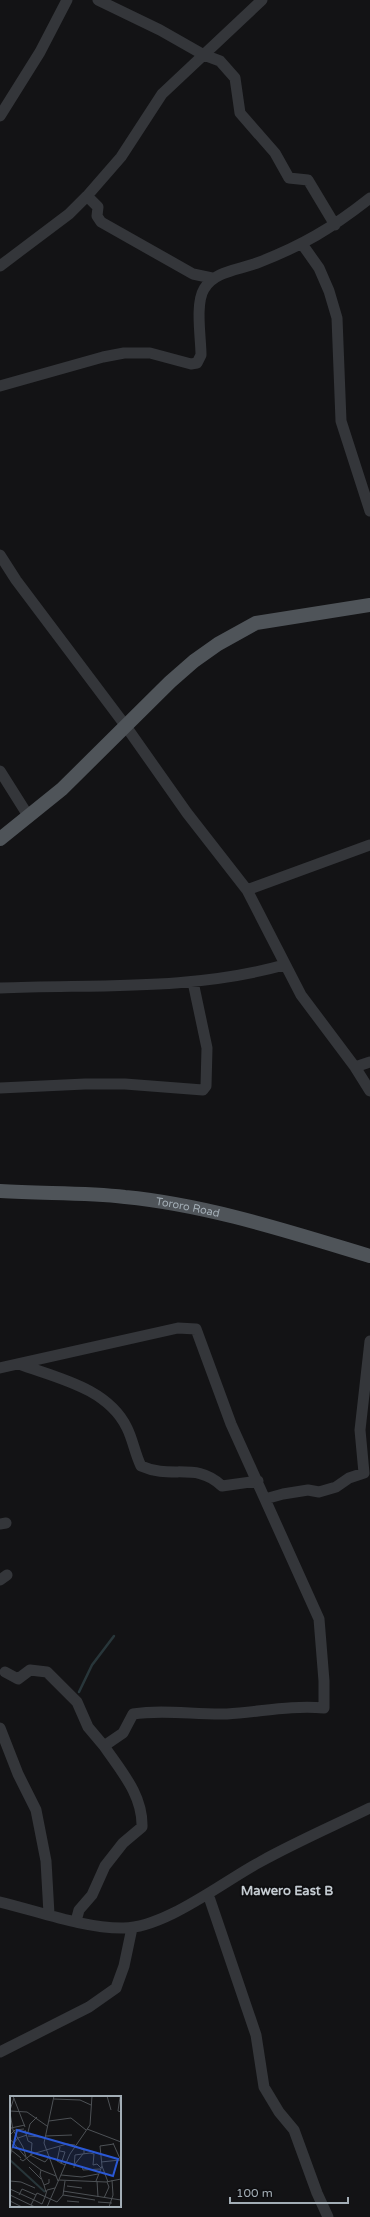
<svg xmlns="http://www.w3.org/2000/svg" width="370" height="2217" font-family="'Varela Round',sans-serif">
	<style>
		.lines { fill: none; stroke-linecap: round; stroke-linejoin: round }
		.stream { stroke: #28363a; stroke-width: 2.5 }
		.minor { stroke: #34363a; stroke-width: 11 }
		.major { stroke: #4f5459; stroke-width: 14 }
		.labels { text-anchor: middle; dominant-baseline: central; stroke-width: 4; stroke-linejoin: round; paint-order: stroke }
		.street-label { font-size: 11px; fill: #a3aeb6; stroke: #0e0e10 }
		.quarter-label { font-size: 13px; font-weight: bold; fill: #c5ccd2; stroke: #0e0e10 }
		.inset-river { fill: none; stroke: #28363a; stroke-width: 2 }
		.inset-road { fill: none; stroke: #4d5155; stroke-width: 1 }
		.view { fill: #2a58d5; fill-opacity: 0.15; stroke: #2a58d5; stroke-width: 2 }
		.inset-edge { fill: none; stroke: #a3aeb6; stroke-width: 2 }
	</style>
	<rect width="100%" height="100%" fill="#131315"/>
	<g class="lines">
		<!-- stream -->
		<path class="stream" d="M79,1692L92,1665L114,1636"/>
		<!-- minor -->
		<path class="minor" d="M98,0L160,30L204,55L220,61L235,78L240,113L275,153L289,178L308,180L335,225
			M0,116L40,52L67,0
			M87,196L98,207L97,216L101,222L193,274L212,278
			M302,244L319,268L329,291L337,318L341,421L370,511
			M0,266L69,214L87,196L121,157L162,94L262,0
			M0,386L103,357L124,353H150L191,364L197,363L201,355C201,338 195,304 204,289C214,271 239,270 257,263C302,246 332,228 370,198
			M0,555L16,580L125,725L187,813L247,890L301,995L355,1067L370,1091
			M0,771L29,817
			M247,890L370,845
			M0,988C95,984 191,991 284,965
			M355,1067L370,1062
			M0,1088L85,1084H125L203,1090L206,1086L207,1048L193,982
			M19,1364C57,1378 108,1388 127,1428C133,1440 135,1454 141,1466C172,1480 196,1461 222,1486L258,1481
			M0,1368L178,1328L196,1329L231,1424L319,1619L324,1681V1708C291,1705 260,1712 227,1714C195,1715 164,1709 133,1714L123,1733L104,1746C121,1771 143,1795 142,1827L123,1843L105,1866L92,1895L79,1910L76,1921
			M265,1499L283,1494L308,1490L319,1492L336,1487L349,1478L364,1473L360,1430L370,1341
			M0,1524L6,1523
			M0,1580L7,1575
			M5,1672L18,1679L30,1670L47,1672L77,1702L88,1727L104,1746
			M0,1728L18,1774L36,1810L46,1861L49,1914
			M208,1894L256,2035L264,2087L279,2112L294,2130L317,2193L328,2217
			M0,1902C38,1911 83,1928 122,1928C164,1929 224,1881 260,1862C296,1842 333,1826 370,1808
			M0,2052L89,2007L116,1988L124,1966L132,1928"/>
		<!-- major -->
		<g class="major">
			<path d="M0,839L62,789L170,682L194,661L218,644L256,623L370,605"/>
			<path id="s1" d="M0,1191C41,1194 83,1192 125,1197C208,1205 290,1232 370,1256"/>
		</g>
	</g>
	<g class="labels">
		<!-- street labels -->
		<g class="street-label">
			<text stroke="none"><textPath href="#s1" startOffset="189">Tororo Road</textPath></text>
		</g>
		<!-- quarter labels -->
		<g class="quarter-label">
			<text x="287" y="1891">Mawero East B</text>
		</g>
	</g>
	<!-- overview -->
	<g transform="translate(10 2096)">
		<rect width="111" height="111" fill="#131315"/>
		<path class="inset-river" d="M0,64L35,96"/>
		<path class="inset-road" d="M3,0L15,31M44,0L34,47L48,85M97,0L101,14M110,1L108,15L111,16M44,3L70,4L81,9M0,14L4,2M0,15L17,16L37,30M0,17L3,34L13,51L16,61M39,25L61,22L76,34M77,33L111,46M15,34L18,45L22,47L21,59M0,35L1,32L15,29M18,36L20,28L27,21M0,39L5,34L14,33M18,40L31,41M35,40L62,39M0,43L19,65L31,74L46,80M103,47L111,65M65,50L74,54V58M50,51L47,65L55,69M1,54L11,62M50,55L55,56L51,68M20,59L35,66L40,60M0,61L3,48L8,42L17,39M10,63L13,65L22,58L57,48L65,49M91,66L110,64M65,68L73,58M72,70L73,74L90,73M92,70L98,86M19,71L31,83M64,72L65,59L80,57L84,58L83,69L87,68L91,72M31,74L30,79L34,89M51,79L72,81L88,78M49,84L96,86L111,83M0,85L11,86L25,92M86,85L92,70L90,50L104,48M87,85L88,101M57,90L72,92M0,93L24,104M53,95L111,104M36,96L34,89L39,87V83M0,99L25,111M9,99L12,93L26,99M53,99L85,104M35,101L37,94L45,92M94,102L99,91L97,86M24,104L32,108L35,101M0,105L12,111M57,105L69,106M88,106L102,107M21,109L27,97L47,106L53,99L55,85M37,111L60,58L80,29L82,0M99,111L103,99L102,84"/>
		<path class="view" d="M7,34L108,63L103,80L3,51Z"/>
		<rect width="111" height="111" class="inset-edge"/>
	</g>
	<!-- scale -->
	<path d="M230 2197v6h118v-6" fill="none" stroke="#a3aeb6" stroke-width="2"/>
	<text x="236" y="2197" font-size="12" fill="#a3aeb6" stroke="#0e0e10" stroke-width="3" paint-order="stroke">100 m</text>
</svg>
